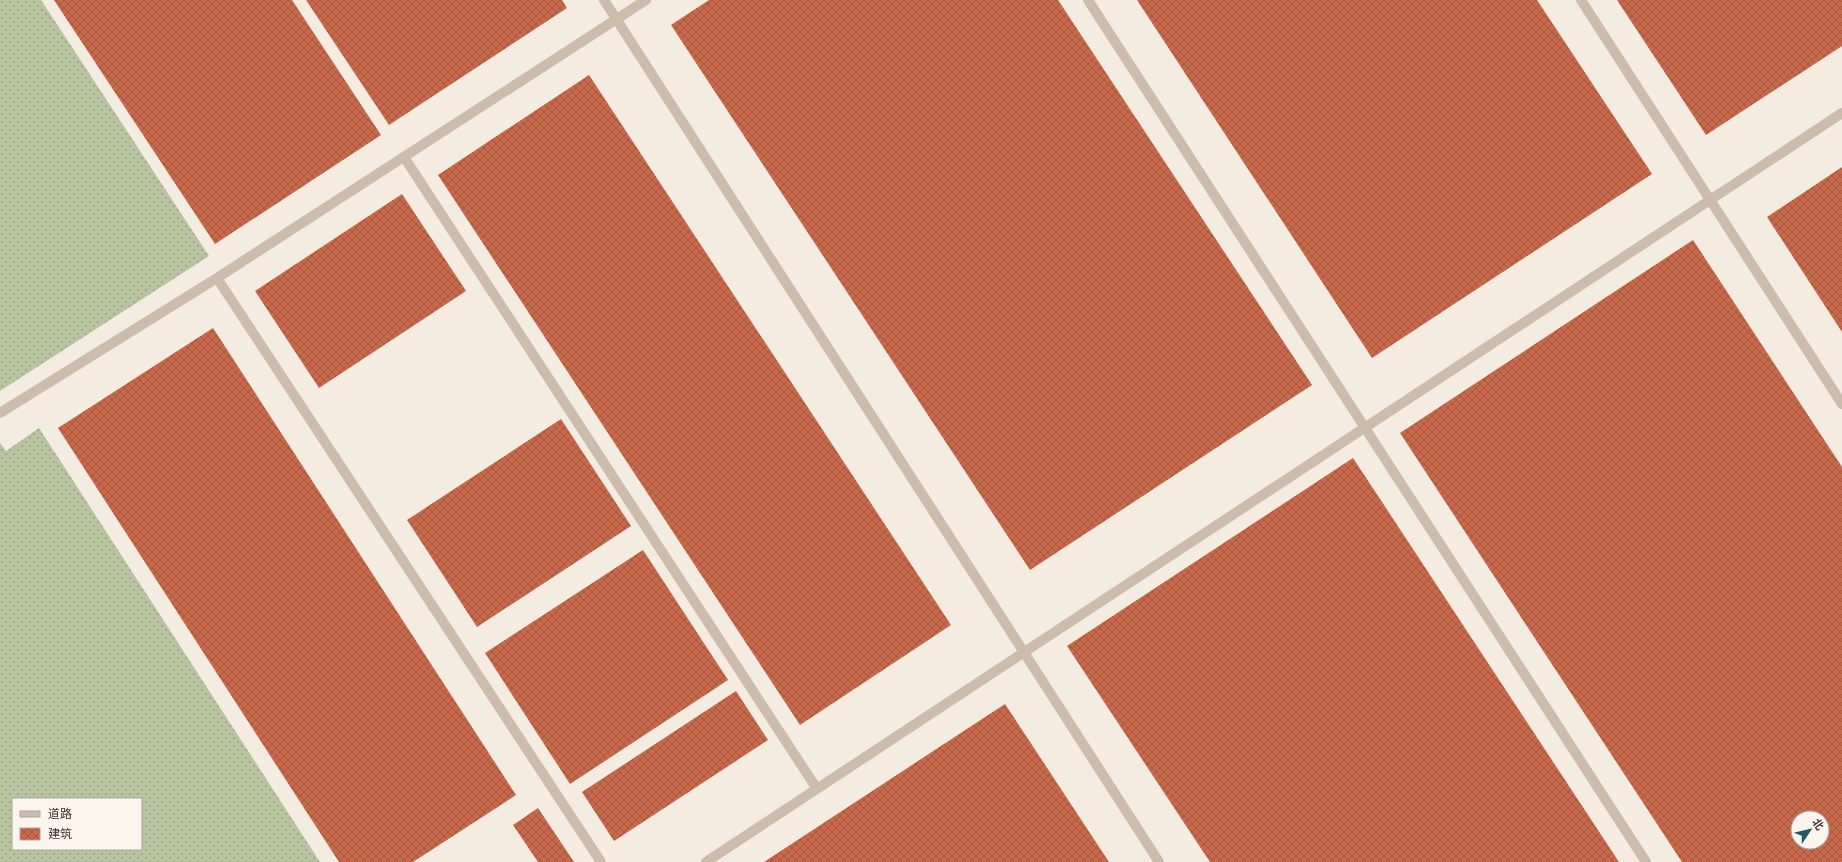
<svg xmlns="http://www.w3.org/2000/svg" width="1842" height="862" font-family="'Varela Round','Noto Sans SC',sans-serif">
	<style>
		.grass { fill: url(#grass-dots); fill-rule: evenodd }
		.building { fill: url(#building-cross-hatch); fill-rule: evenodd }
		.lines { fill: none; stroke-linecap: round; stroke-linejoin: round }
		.minor { stroke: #cdbbac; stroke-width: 10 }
	</style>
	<defs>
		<pattern id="grass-dots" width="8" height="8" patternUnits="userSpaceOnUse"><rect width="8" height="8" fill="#b8c4a0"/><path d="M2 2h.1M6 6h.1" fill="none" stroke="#97a083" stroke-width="1.8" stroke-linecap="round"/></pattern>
		<pattern id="building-cross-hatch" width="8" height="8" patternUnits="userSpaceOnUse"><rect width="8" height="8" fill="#c8694b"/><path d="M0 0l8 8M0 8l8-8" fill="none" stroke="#a4573f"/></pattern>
	</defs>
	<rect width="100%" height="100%" fill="#f4ebe1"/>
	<!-- grass -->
	<path class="grass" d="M0,0H41L209,256L0,391Z
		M39,428L320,862H0V443L6,451ZM13,799H141V849H13Z"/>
	<!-- building -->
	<path class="building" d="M54,0H292L381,135L215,244Z
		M306,0H562L567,8L389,125Z
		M709,0H1058L1312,385L1030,570L671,25Z
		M1137,0H1537L1652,174L1372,358Z
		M1617,0H1842V46L1706,135Z
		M589,75L951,625L800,725L438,175Z
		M1842,167V332L1767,217Z
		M402,194L466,291L319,388L255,291Z
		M1693,240L1842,467V862H1682L1400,433ZM1798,818H1822V842H1798Z
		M213,328L516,795L413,862H339L58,428Z
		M561,419L631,526L477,627L407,520Z
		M1353,458L1619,862H1210L1067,646Z
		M643,550L728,680L570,784L485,653Z
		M736,691L768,740L614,841L582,792Z
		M1005,704L1109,862H764Z
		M538,808L574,862H538L513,825Z"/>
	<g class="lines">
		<!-- minor -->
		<path class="minor" d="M604,0L1159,862
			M1088,0L1646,862
			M1581,0L1842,404
			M404,157L817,789
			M217,278L601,862
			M0,413L217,278L646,0
			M706,862L1842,113"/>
	</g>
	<!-- legend -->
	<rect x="12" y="798" width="130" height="52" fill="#fbf5ee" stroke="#aea6a0"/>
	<rect x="20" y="811" width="20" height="6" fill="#cdbbac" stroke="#aea6a0"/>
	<text x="48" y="818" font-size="12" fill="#3b302b">道路</text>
	<rect x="20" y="828" width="20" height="12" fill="url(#building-cross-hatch)" stroke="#aea6a0"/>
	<text x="48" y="838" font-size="12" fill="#3b302b">建筑</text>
	<!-- north arrow -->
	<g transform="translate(1810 830) rotate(55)"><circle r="19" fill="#fbf5ee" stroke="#aea6a0"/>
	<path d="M0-3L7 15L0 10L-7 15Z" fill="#1f5a5e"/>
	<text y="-6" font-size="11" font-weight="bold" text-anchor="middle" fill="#3b302b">北</text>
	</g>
</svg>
